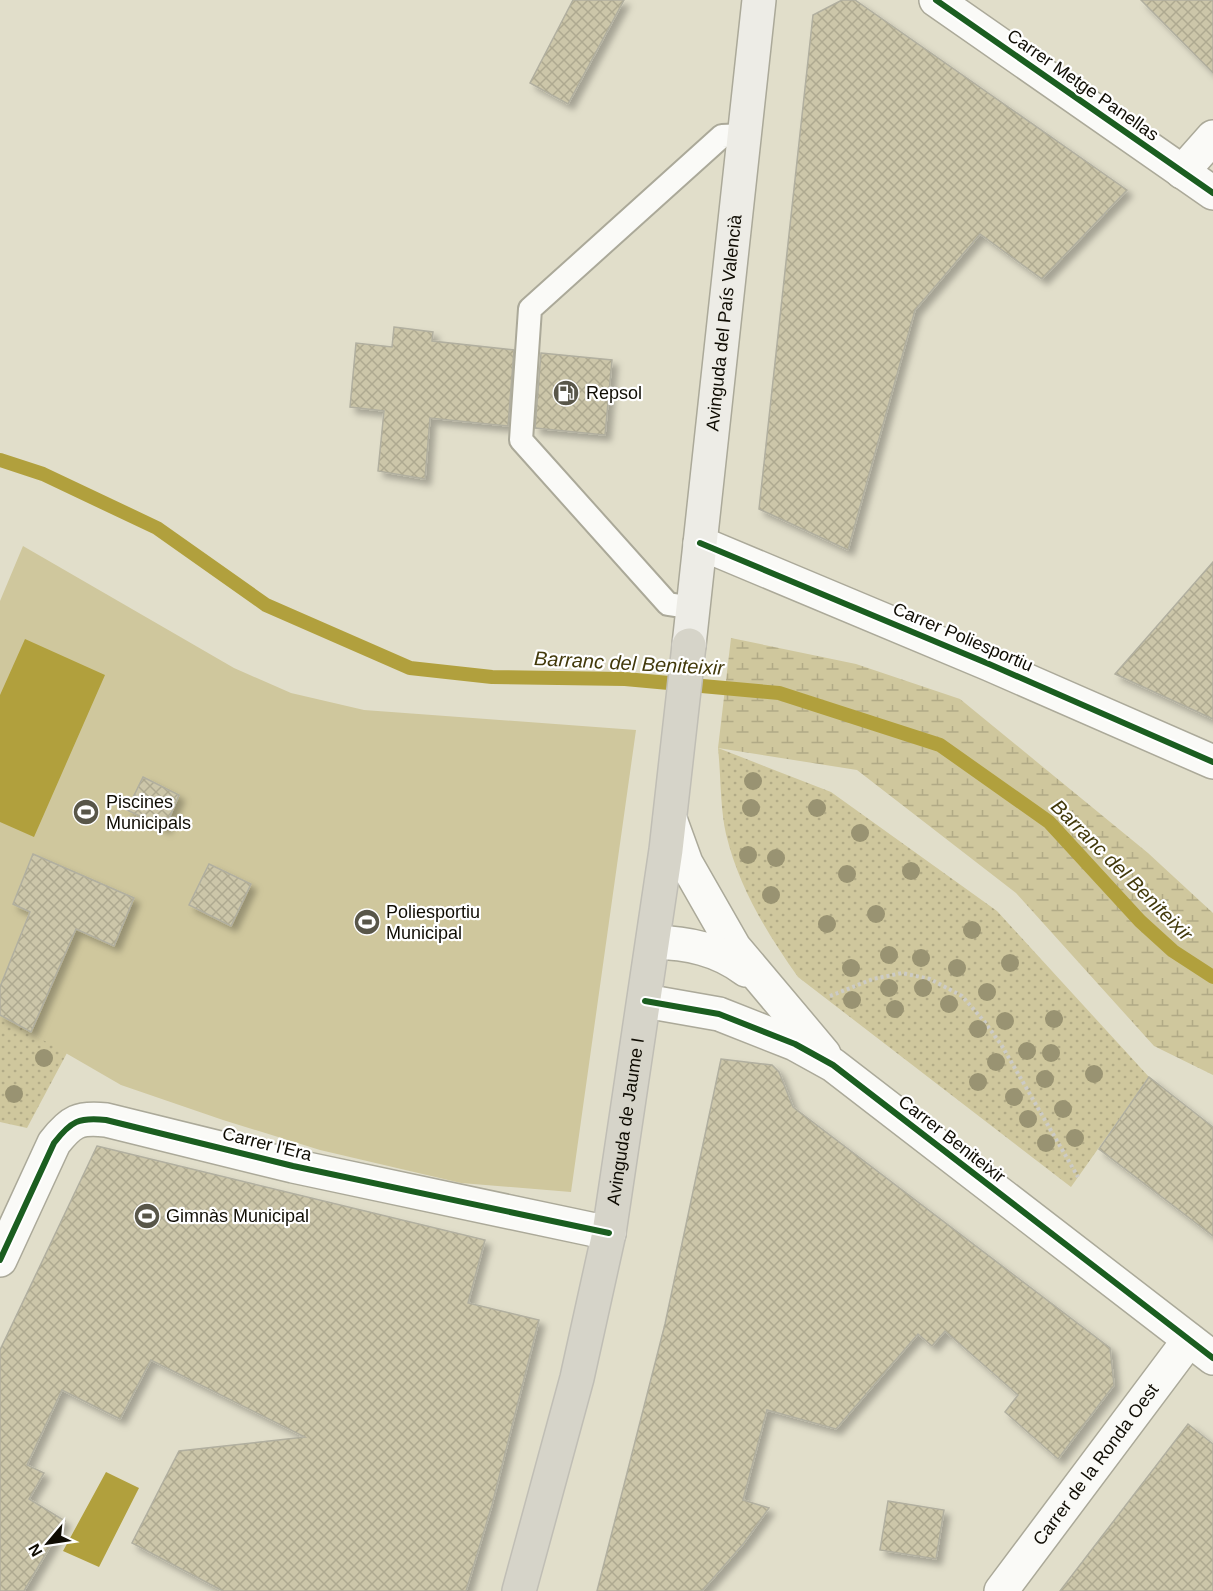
<svg xmlns="http://www.w3.org/2000/svg" width="1213" height="1591" font-family="Arial,sans-serif">
	<style>
		.grass { fill: url(#grass-dots) }
		.wetland { fill: url(#wetland-marsh) }
		.pitch { fill: #cfc79d }
		.water { fill: #b1a03d }
		.lines { fill: none; stroke-linecap: round; stroke-linejoin: round }
		.stream { stroke: #b1a03d; stroke-width: 14 }
		.building { fill: url(#building-cross-hatch); stroke: #b1af9f; stroke-width: 1.5; filter: url(#shadow) }
		.service-casing { stroke: #aba999; stroke-width: 26 }
		.minor-casing { stroke: #aba999; stroke-width: 36 }
		.secondary-casing { stroke: #aba999; stroke-width: 36 }
		.trunk-casing { stroke: #c0beb5; stroke-width: 36 }
		.path { stroke: #cccbc6; stroke-width: 4; stroke-dasharray: 3 3; stroke-linecap: butt }
		.service { stroke: #fafaf7; stroke-width: 22 }
		.minor { stroke: #fafaf7; stroke-width: 33 }
		.secondary { stroke: #edece6; stroke-width: 33 }
		.trunk { stroke: #d6d4c9; stroke-width: 33 }
		.cycleway-casing { stroke: #fff; stroke-width: 10 }
		.cycleway { stroke: #1b5e20; stroke-width: 6 }
		.tree { fill: #999372 }
		.labels { text-anchor: middle; dominant-baseline: central; stroke-width: 4.5; stroke-linejoin: round; paint-order: stroke }
		.street-label { font-size: 18px; fill: #0f0c03; stroke: #fff }
		.poi-label { font-size: 18px; fill: #0f0c03; stroke: #fff; text-anchor: start }
		.water-label { font-size: 20px; font-style: italic; fill: #42390b; stroke: #fff }
	</style>
	<defs>
		<pattern id="grass-dots" width="8" height="8" patternUnits="userSpaceOnUse" patternTransform="scale(1.5)"><rect width="8" height="8" fill="#cfc79d"/><path d="M2 2h.1M6 6h.1" fill="none" stroke="#b1aa86" stroke-width="1.8" stroke-linecap="round"/></pattern>
		<pattern id="wetland-marsh" width="20" height="14" patternUnits="userSpaceOnUse" patternTransform="scale(1.5)"><rect width="20" height="14" fill="#cfc79d"/><path d="M1 5h8M5 5V1M11 12h8M15 12V8" fill="none" stroke="#b1aa86"/></pattern>
		<pattern id="building-cross-hatch" width="8" height="8" patternUnits="userSpaceOnUse" patternTransform="scale(1.5)"><rect width="8" height="8" fill="#ccc6a9"/><path d="M0 0l8 8M0 8l8-8" fill="none" stroke="#aea990"/></pattern>
		<filter id="shadow"><feDropShadow dx="5.5" dy="5.5" stdDeviation="3" flood-color="#0004"/></filter>
	</defs>
	<rect width="100%" height="100%" fill="#e1deca"/>
	<!-- grass -->
	<path class="grass" d="M718,748L831,792L997,911L1149,1077L1071,1187L798,977C767,933 739,888 726,834C720,807 721,776 718,748Z
		M0,1015L67,1053L27,1128L0,1122Z"/>
	<!-- wetland -->
	<path class="wetland" d="M731,638L856,664L960,699L1148,853L1213,913V1075L1154,1046L1016,893L857,770L718,748Z"/>
	<!-- pitch -->
	<path class="pitch" d="M23,546L234,668L291,693L364,710L636,730L571,1192L461,1183L320,1150L223,1120L121,1085L0,1015V601Z"/>
	<!-- water -->
	<path class="water" d="M25,639L105,675L34,837L0,822V695Z
		M106,1472L139,1488L99,1567L63,1551Z"/>
	<g class="lines">
		<!-- stream -->
		<path class="stream" d="M0,460L43,474L157,528L266,605L410,668L492,677L625,679L779,693L940,745L1049,822L1140,921L1173,951L1213,977"/>
	</g>
	<!-- building -->
	<path class="building" d="M573,0H624L568,104L530,83Z
		M842,0H855L1127,190L1042,279L980,234L915,310L848,550L759,509L813,15Z
		M1141,0H1213V73Z
		M394,327L433,332L432,341L514,350L508,426L430,418L425,479L378,471L384,411L350,407L356,343L392,347Z
		M541,353L612,360L605,435L535,428Z
		M1213,562V719L1115,674Z
		M143,777L179,795L165,828L127,810Z
		M33,854L134,898L114,946L76,929L31,1032L0,1015V987L30,912L13,904Z
		M209,864L251,884L231,926L189,905Z
		M721,1059L772,1065L779,1072L793,1107L1110,1348L1114,1385L1058,1459L1005,1412L1018,1395L945,1331L932,1346L918,1334L836,1429L767,1410L743,1500L769,1508L744,1543L702,1591H597L665,1324Z
		M1149,1077L1213,1127V1236L1099,1149Z
		M97,1146L485,1240L468,1303L539,1320L492,1505L466,1591H223L132,1543L179,1451L305,1437L151,1360L120,1419L62,1390L27,1465L44,1473L29,1499L65,1521L24,1591H0V1350Z
		M1188,1424L1213,1444V1591H1060Z
		M888,1501L944,1510L936,1559L880,1550Z"/>
	<g class="lines">
		<defs>
			<path id="service" d="M694,608L668,604L521,440L530,309L722,136L745,135"/>
			<g id="minor">
				<path d="M936,0L1213,193"/>
				<path d="M1182,172L1213,137"/>
				<path d="M700,543L989,664L1213,762"/>
				<path d="M670,819L686,863L734,947L824,1054"/>
				<path d="M653,942C688,943 718,949 746,970"/>
				<path d="M645,1001L719,1014L795,1044L833,1065L1213,1358"/>
				<path d="M0,1260L54,1143C71,1121 79,1117 106,1120L293,1166L609,1233"/>
				<path id="s1" d="M1001,1591L1189,1340"/>
			</g>
			<g id="secondary">
				<path id="s2" d="M689,645L759,0"/>
			</g>
			<g id="trunk">
				<path id="s3" d="M519,1591L577,1378L609,1233L666,850L689,645"/>
			</g>
		</defs>
		<!-- service casing -->
		<use href="#service" class="service-casing"/>
		<!-- minor casing -->
		<use href="#minor" class="minor-casing"/>
		<!-- secondary casing -->
		<use href="#secondary" class="secondary-casing"/>
		<!-- trunk casing -->
		<use href="#trunk" class="trunk-casing"/>
		<!-- path -->
		<path class="path" d="M830,996L873,979L902,973L930,979L962,996L984,1021L1002,1046L1078,1177"/>
		<!-- service -->
		<use href="#service" class="service"/>
		<!-- minor -->
		<use href="#minor" class="minor"/>
		<!-- secondary -->
		<use href="#secondary" class="secondary"/>
		<!-- trunk -->
		<use href="#trunk" class="trunk"/>
		<defs>
			<path id="cycleway" d="M936,0L1213,193
				M700,543L989,664L1213,762
				M645,1001L719,1014L795,1044L833,1065L1213,1358
				M0,1260L54,1143C71,1121 79,1117 106,1120L293,1166L609,1233"/>
		</defs>
		<!-- cycleway casing -->
		<use href="#cycleway" class="cycleway-casing"/>
		<!-- cycleway -->
		<use href="#cycleway" class="cycleway"/>
	</g>
	<!-- trees -->
	<g class="tree">
		<circle cx="753" cy="781" r="9"/>
		<circle cx="751" cy="808" r="9"/>
		<circle cx="817" cy="808" r="9"/>
		<circle cx="860" cy="833" r="9"/>
		<circle cx="748" cy="855" r="9"/>
		<circle cx="776" cy="858" r="9"/>
		<circle cx="911" cy="871" r="9"/>
		<circle cx="847" cy="874" r="9"/>
		<circle cx="771" cy="895" r="9"/>
		<circle cx="876" cy="914" r="9"/>
		<circle cx="827" cy="924" r="9"/>
		<circle cx="972" cy="930" r="9"/>
		<circle cx="889" cy="955" r="9"/>
		<circle cx="921" cy="958" r="9"/>
		<circle cx="1010" cy="963" r="9"/>
		<circle cx="851" cy="968" r="9"/>
		<circle cx="957" cy="968" r="9"/>
		<circle cx="889" cy="988" r="9"/>
		<circle cx="923" cy="988" r="9"/>
		<circle cx="987" cy="992" r="9"/>
		<circle cx="852" cy="1000" r="9"/>
		<circle cx="949" cy="1004" r="9"/>
		<circle cx="895" cy="1009" r="9"/>
		<circle cx="1054" cy="1019" r="9"/>
		<circle cx="1005" cy="1021" r="9"/>
		<circle cx="978" cy="1029" r="9"/>
		<circle cx="1027" cy="1051" r="9"/>
		<circle cx="1051" cy="1053" r="9"/>
		<circle cx="44" cy="1058" r="9"/>
		<circle cx="996" cy="1062" r="9"/>
		<circle cx="1094" cy="1074" r="9"/>
		<circle cx="1045" cy="1079" r="9"/>
		<circle cx="978" cy="1082" r="9"/>
		<circle cx="14" cy="1094" r="9"/>
		<circle cx="1014" cy="1097" r="9"/>
		<circle cx="1063" cy="1109" r="9"/>
		<circle cx="1028" cy="1119" r="9"/>
		<circle cx="1075" cy="1138" r="9"/>
		<circle cx="1046" cy="1143" r="9"/>
	</g>
	<!-- icons -->
	<defs>
		<symbol id="fuel-disc" viewBox="-11 -11 22 22"><circle r="9.5" fill="#585649" stroke="#fff"/><path d="M-5.5-6h7V0h2V4h1.3V-2.5L3-4.5l.8-.8L6-3V5H2.5V1h-1V6h-7ZM-4.2-4.7v3.2H.2V-4.7Z" fill="#fff"/></symbol>
		<symbol id="stadium-disc" viewBox="-11 -11 22 22"><circle r="9.5" fill="#585649" stroke="#fff"/><path d="M0-5a6.5 5 0 1 0 0 10a6.5 5 0 1 0 0-10ZM-3.5-1.8h7v3.6h-7Z" fill="#fff"/></symbol>
	</defs>
	<g fill-rule="evenodd">
		<use href="#fuel-disc" x="551" y="378" width="30" height="30"/>
		<use href="#stadium-disc" x="71" y="797" width="30" height="30"/>
		<use href="#stadium-disc" x="352" y="907" width="30" height="30"/>
		<use href="#stadium-disc" x="132" y="1201" width="30" height="30"/>
	</g>
	<g class="labels">
		<!-- street labels -->
		<g class="street-label">
			<text transform="translate(1083 85) rotate(35)">Carrer Metge Panellas</text>
			<text stroke="none"><textPath href="#s2" startOffset="324">Avinguda del País Valencià</textPath></text>
			<text transform="translate(963 637) rotate(23)">Carrer Poliesportiu</text>
			<text stroke="none"><textPath href="#s3" startOffset="482">Avinguda de Jaume I</textPath></text>
			<text transform="translate(952 1139) rotate(38)">Carrer Beniteixir</text>
			<text transform="translate(267 1144) rotate(14)">Carrer l'Era</text>
			<text stroke="none"><textPath href="#s1" startOffset="158">Carrer de la Ronda Oest</textPath></text>
		</g>
		<!-- poi labels -->
		<g class="poi-label">
			<text x="586" y="393">Repsol</text>
			<text x="106" y="802">Piscines<tspan x="106" dy="21">Municipals</tspan></text>
			<text x="386" y="912">Poliesportiu<tspan x="386" dy="21">Municipal</tspan></text>
			<text x="166" y="1216">Gimnàs Municipal</text>
		</g>
		<!-- water labels -->
		<g class="water-label">
			<text transform="translate(629 663) rotate(3)">Barranc del Beniteixir</text>
			<text transform="translate(1122 870) rotate(45)">Barranc del Beniteixir</text>
		</g>
	</g>
	<!-- north arrow -->
	<g transform="translate(48 1543) rotate(241)" stroke="#ffffff" stroke-width="4.5" paint-order="stroke">
	<path d="M0-4.5L10 22L0 15L-10 22Z" fill="#0f0c03"/>
	<text y="-9" font-size="16" font-weight="bold" text-anchor="middle" fill="#0f0c03">N</text>
	</g>
</svg>
